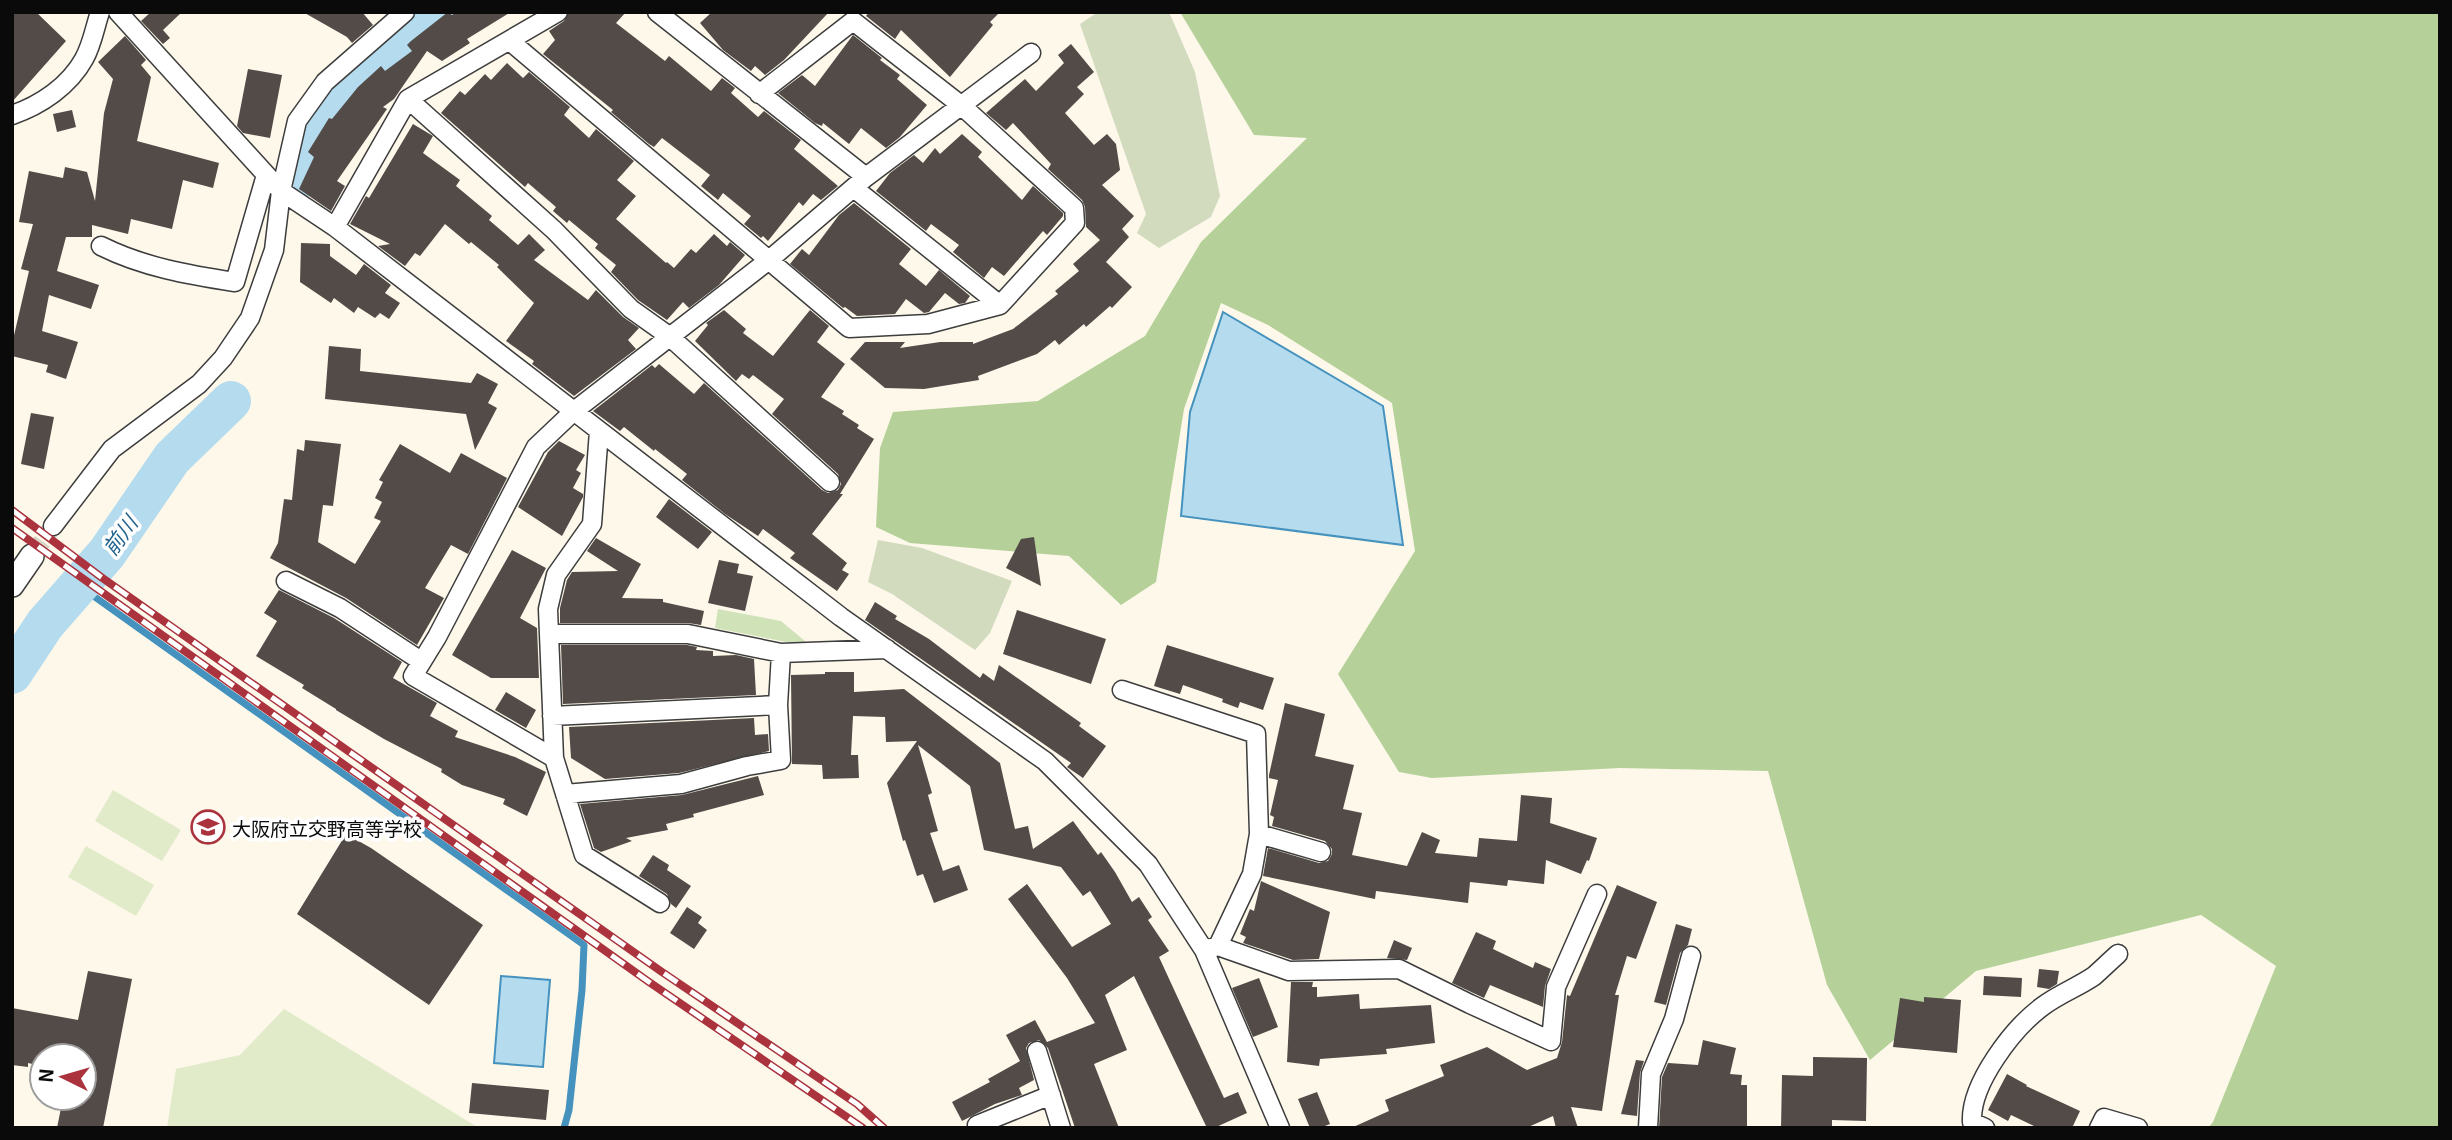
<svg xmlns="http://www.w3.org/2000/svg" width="2452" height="1140" font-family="Georgia,'Noto Sans JP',serif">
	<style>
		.green { fill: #d0e3b8 }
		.forest { fill: #b5d199 }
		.cemetery { fill: #d3dbbf }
		.pitch { fill: #e1ebc9 }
		.water { fill: #b4dbee; stroke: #4492bd; stroke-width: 2 }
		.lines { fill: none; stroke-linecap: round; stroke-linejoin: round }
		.stream { stroke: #4492bd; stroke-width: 7 }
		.river { stroke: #b4dbee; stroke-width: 40 }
		.building { fill: #524b48 }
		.minor-tunnel { stroke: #d9d4c8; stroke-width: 18; stroke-dasharray: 18 9; stroke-linecap: butt }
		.minor-casing { stroke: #3d3d3d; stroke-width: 21 }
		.tertiary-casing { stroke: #3d3d3d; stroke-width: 26 }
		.minor { stroke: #fff; stroke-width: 18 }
		.tertiary { stroke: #fff; stroke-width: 23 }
		.rail-casing { stroke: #aa333e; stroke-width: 8 }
		.rail { stroke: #fff; stroke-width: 5; stroke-dasharray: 16; stroke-linecap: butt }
		.labels { text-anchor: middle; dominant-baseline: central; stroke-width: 7; stroke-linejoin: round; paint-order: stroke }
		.poi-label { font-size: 19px; fill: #0a0a0a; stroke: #fff; text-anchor: start }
		.water-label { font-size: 21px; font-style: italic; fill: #23638d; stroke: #fff }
	</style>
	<rect width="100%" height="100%" fill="#fdf8ea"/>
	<!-- green -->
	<path class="green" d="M718,609L781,621L812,647L715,628Z"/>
	<!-- forest -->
	<path class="forest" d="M1180,12H2440V1128H2208L2213,1122L2276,966L2201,915L1976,971L1870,1060L1827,985L1768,771L1620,768L1432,778L1399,772L1338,674L1415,551L1392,403L1268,325L1221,303L1184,409L1156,582L1121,605L1069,556L910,543L876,527L880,448L893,412L1038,401L1145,336L1201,242L1307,138L1254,135Z"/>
	<!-- cemetery -->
	<path class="cemetery" d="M1098,12H1169L1195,72L1220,196L1211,217L1159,248L1137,233L1146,214L1080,24Z
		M878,540L922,548L1012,581L990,633L975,650L892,594L868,582Z"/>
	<!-- pitch -->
	<path class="pitch" d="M113,790L181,830L162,861L95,821Z
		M86,846L154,885L136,916L68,877Z
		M284,1009L479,1128H167L176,1069L240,1055Z"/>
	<!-- water -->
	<path class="water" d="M1223,312L1383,406L1403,545L1181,516L1190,412Z
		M501,976L550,980L543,1067L494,1063Z"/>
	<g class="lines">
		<!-- stream -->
		<path class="stream" d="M78,585L584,945L582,990L569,1110L564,1128"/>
		<!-- river -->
		<path class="river" d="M296,181L311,128L405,35L439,12
			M12,674L45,624L107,553L172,458L231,401"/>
	</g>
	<!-- building -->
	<path class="building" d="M12,12H36L66,41L12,102Z
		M151,12H182L163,30L170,38L163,44L141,21Z
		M303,12H362L373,25L352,43L347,37Z
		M448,12L452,15L457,12H511L467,39L470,43L442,61L427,51L394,99L383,107L387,109L337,181L345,186L331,211L299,189L314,157L308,152L329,118L332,119L358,87L381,66L385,71L412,51L407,45L411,41Z
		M569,12H626L616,23L665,61L669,56L711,91L722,78L735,88L731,93L758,117L764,111L801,140L794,149L838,186L821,200L813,194L803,206L799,202L768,241L763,236L761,238L744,224L751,216L723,193L718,200L701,186L710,175L662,138L654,147L649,144L611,112L613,110L543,54L555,40L549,31L564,21Z
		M712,12H829L784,60L765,75L755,66L751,71L723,50L700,23Z
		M869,12H1000L990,22L993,25L950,77L901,30L895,39L866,16Z
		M853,35L882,58L880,60L900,75L897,79L927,105L900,137L886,148L861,128L849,144L823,123L822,126L815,123L778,93L802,75L815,86Z
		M125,36L146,60L141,65L151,77L137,141L219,163L213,188L183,180L172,229L131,219L128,234L92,225V237H66L57,271L99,285L91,309L49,295L42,331L78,342L66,379L46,372L48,365L12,356V344L29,271L21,269L33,224L19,222L29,171L63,178L65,167L87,172L95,201L104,113L113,79L98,62Z
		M1071,44L1094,72L1077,87L1084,94L1065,113L1094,145L1107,134L1116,144L1120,170L1102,185L1134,216L1122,229L1129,237L1106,262L1132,287L1112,308L1110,306L1086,327L1084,324L1059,345L1055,340L1037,354L978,376L979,380L924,389L885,388L850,359L865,342H905L900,348L940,342H973V344L1013,329L1058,294L1055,291L1079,271L1073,264L1100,240L1086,227L1085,207L1082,200L1048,169L1051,164L1013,123L1006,130L986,113L1025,79L1036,91L1064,63L1058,55Z
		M507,63L523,78L529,72L570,107L564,115L589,138L596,129L634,161L617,180L636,196L616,219L666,263L667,262L674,268L691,249L696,253L714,234L727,246L730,242L745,255L719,285L689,308L683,302L667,320L638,300L611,272L616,265L595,248L598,244L569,220L567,223L553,211L556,207L528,183L525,187L441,113L460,91L465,95L485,74L491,80Z
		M248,69L282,75L270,138L243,133L237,126Z
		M72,110L76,127L57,132L53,114Z
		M413,124L433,136L423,153L460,180L456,186L492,216L489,220L518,245L529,234L545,250L534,260L588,300L596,290L623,317L639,328L628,340L636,349L574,396L532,364L534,361L506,341L534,303L497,267L499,265L471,242L469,244L445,224L420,256L415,253L405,266L378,246L390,244L350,224L366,196L369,198Z
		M962,134L982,152L978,157L1022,200L1033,186L1063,213V216L1047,235L1043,231L1004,276L992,267L984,278L953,252L959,245L931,224L926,231L876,191L890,173L914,155L923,163L935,148L940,154Z
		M854,203L911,249L899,264L926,286L939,270L970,296L965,303L959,304L945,293L929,312L924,313L906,299L895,314L857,316L845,307L843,308L790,264L802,249L809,255L839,215Z
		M301,243L330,244V256L356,275L364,264L391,285L385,293L400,303L389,319L380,313L375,318L358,307L354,313L334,298L331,303L300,282Z
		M724,310L746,329L743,333L773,356L810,310L829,326L817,342L845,364L821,397L844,411L842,414L859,425L857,428L874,439L840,494H843L812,534L847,563L842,570L849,574L837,591L790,558L795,553L763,529L758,536L725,514L682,480L687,474L655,449L654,451L624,427L620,431L593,411L652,365L655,368L659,364L694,394L704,383L822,490L828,493L838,490L841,484L838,474L772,414L784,399L753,375L749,379L742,374L736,381L695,341L708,325L706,323Z
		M329,346L361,349L360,371L471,383L477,373L498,384L488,403L497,408L475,450L466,414L325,399Z
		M31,413L54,417L44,469L21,464Z
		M305,440L341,444L333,506L323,505L318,542L355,564L381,521L374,518L382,502L375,498L383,482L379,480L400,444L450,473L461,453L507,478L468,554L451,545L425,588L444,598L417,645L346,598L270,558L278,543L284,499L292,500L297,449L304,451Z
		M559,441L585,455L576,470L581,473L573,488L583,494V497L562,536L518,507L548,452Z
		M669,499L712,532L698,549L656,517Z
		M1034,537L1041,586L1006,568L1021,539Z
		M596,538L641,564L622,598L663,599V602L704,611L701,625L688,623H560V608L567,580L572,572L618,571L587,551Z
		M512,550L546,568L520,618L537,628L539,678H491L452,655Z
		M719,560L739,564L737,573L753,576L745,611L708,603Z
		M279,590L334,618L402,662L393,678L437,703L430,716L458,731L455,737L515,757L546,772L527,816L503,804L505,799L462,785L441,772L442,769L384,739L336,710V709L302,688L304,685L256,656L277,621L264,613Z
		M875,602L897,616L895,619L929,639L980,678L983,673L994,681L999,665L1081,723L1079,726L1106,746L1083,778L1067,767L1071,763L865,620Z
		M1017,610L1106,639L1091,684L1003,654Z
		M561,645H687L697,647L696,650L713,651V656L736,655L754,659L756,695L563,704Z
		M1167,645L1274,678L1263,710L1240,702L1238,708L1222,702L1223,699L1183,685L1180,694L1154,686Z
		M825,672H854V692L904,689L1000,763L1015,829L1028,826L1033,849L1073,821L1098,855L1101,852L1115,872L1132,902L1139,897L1152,917L1148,920L1169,951L1159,957L1224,1098L1238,1092L1247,1113L1214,1128H1207L1134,976L1105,995L1127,1050L1094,1064L1119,1128H1075L1048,1048L1039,1040L1029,1043L1026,1048L1034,1080L1019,1088L1022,1095L995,1104L962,1121L952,1102L990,1082L988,1079L1020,1061L1006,1035L1035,1020L1047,1042L1095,1023L1067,978L1008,899L1027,884L1072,947L1111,924L1090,891L1083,896L1061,867L984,850L970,786L918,745L932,793L928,795L938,831L930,833L943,871L959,865L968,890L934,903L923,874L917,876L905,840L903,841L887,783L917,741L886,742L885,717L853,716L851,755H858L859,778L823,779L822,765L792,764L791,675L825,674Z
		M506,692L536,710L526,728L495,710Z
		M1285,703L1325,714L1315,756L1354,765L1343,809L1362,813L1352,855L1407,866L1422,832L1440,840L1435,853L1477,857L1479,838L1517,841L1521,795L1552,798L1550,823L1597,838L1589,861L1587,860L1581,874L1546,860L1544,884L1508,880L1507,886L1470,882L1468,903L1376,891L1375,899L1263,876L1268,848L1319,863L1328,861L1332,854V849L1325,841L1272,826L1274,817L1270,815L1278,780L1269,778V775Z
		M754,718L755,735L768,734L769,751L679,773L605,779L571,758L569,727Z
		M758,776L764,795L693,814L694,817L666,824L668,830L626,838L632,841L601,852L594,848L580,804L682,795Z
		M346,834L371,848L483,925L429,1005L297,914Z
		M653,855L669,865L667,870L691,886L676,908L671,904L667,894L639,876Z
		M1261,881L1330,912L1319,959L1293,960L1243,943L1246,937L1240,934L1250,909L1254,911Z
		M1617,885L1657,902L1636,959L1627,956L1615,995H1619L1602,1111L1571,1107L1578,1128H1556L1553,1116L1526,1128H1351L1389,1111L1385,1100L1444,1076L1440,1065L1487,1047L1527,1070L1557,1058L1562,1042L1567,995L1570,996Z
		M687,907L702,917L698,923L707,930L694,949L670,933Z
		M1676,924L1692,929L1688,945L1680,953L1666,1005L1654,1002Z
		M1476,932L1496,941L1493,949L1533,968L1535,962L1551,969L1545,986L1543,1007L1490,985L1484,998L1452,983Z
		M1394,940L1412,948L1407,960L1387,958Z
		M2039,969L2059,971L2057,984L2049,989L2037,987Z
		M88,971L132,979L103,1128H57L63,1098H84V1056H42V1066L28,1063V1067L12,1065V1008L78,1020Z
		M1984,976L2022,978L2021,997L1983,995Z
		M1259,978L1278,1027L1253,1037L1232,988Z
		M1291,982H1313L1312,987H1317V997L1359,994L1360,1009L1431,1005L1435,1043L1386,1049L1387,1054L1320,1059L1319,1066L1287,1062Z
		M1924,997L1961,1000L1957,1053L1893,1047L1900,998L1924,1002Z
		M1703,1040L1736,1048L1730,1074L1742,1075L1741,1085H1747V1128H1659L1662,1077L1668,1063L1698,1065Z
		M1813,1057L1867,1058L1866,1121L1832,1120V1128H1781L1782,1075L1813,1076Z
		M1636,1060L1644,1061L1640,1073L1637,1116L1621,1114Z
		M2007,1074L2027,1085L2026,1086L2080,1111L2072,1128H2038L2011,1115L2008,1121L1988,1110Z
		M472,1083L549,1090L546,1120L469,1113Z
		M1317,1092L1330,1124L1320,1128H1310L1298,1099Z"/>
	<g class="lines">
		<!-- minor-tunnel -->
		<path class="minor-tunnel" d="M32,556L53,526"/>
		<defs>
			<path id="minor" d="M405,12L325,82L297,121L281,191L335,227L841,617L1045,761L1148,864L1204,950L1280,1128
				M657,12L866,177
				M511,42L849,328L928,324L1000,305L1075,223L1074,208L962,106L853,21L759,94
				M408,99L554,230L631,309L669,336L830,482
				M12,115C41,105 69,86 84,59C92,45 95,27 100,12
				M855,189L1000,305
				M335,227L408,99L558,12
				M101,246C143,267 189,275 235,282L266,175
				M53,526L112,449L199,384L223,358L250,318L274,250L281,191L118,12
				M286,581L340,608L421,661
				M549,634L548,609L556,575L592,524L599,431
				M1122,690L1256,734L1259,834L1252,874L1218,946
				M552,716L778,705
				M554,758L413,676L437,637L536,447L574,411L769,260L866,177L1031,53
				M565,794L681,784L747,766L781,760L778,705L781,653
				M1259,834L1321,852
				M660,903L584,855L554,758L549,634H688L781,653L887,649
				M1204,950L1218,946L1289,971L1399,969L1470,1004L1551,1041L1556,987L1597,894
				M1037,1051L1061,1128
				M977,1125L1051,1095
				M1648,1128L1651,1074L1674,1019L1691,956
				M1985,1128L1972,1122C1970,1084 2013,1028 2043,1006C2059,994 2078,987 2094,976C2102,969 2110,961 2118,954
				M2099,1128L2104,1118L2138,1128"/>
			<path id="tertiary" d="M12,585L32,556"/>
		</defs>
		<!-- minor casing -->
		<use href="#minor" class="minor-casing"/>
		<!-- tertiary casing -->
		<use href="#tertiary" class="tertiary-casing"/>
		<!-- minor -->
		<use href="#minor" class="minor"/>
		<!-- tertiary -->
		<use href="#tertiary" class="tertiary"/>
		<defs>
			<path id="rail" d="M12,510L101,577L662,972L857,1104L884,1128
				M12,528L649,982L863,1128"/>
		</defs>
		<!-- rail casing -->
		<use href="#rail" class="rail-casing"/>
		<!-- rail -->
		<use href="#rail" class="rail"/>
	</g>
	<!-- icons -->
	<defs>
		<symbol id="school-ring" viewBox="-11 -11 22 22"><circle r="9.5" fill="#fff" stroke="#aa333e" stroke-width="1.5"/><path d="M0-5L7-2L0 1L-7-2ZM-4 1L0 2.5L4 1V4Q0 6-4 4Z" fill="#aa333e"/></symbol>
	</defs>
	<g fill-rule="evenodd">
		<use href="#school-ring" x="189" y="808" width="38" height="38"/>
	</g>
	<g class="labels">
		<!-- poi labels -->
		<g class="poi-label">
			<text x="232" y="827">大阪府立交野高等学校</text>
		</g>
		<!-- water labels -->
		<g class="water-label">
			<text transform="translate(119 535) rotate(-54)">前川</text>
		</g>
	</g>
	<!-- border -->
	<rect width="2452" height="1140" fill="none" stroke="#0a0a0a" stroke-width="28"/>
	<!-- north arrow -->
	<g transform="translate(63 1077) rotate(275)"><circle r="33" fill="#ffffff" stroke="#9d9d9d" stroke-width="2"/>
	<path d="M0-5L12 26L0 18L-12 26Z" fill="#aa333e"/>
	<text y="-10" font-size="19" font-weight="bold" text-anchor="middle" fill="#0a0a0a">N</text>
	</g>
</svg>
